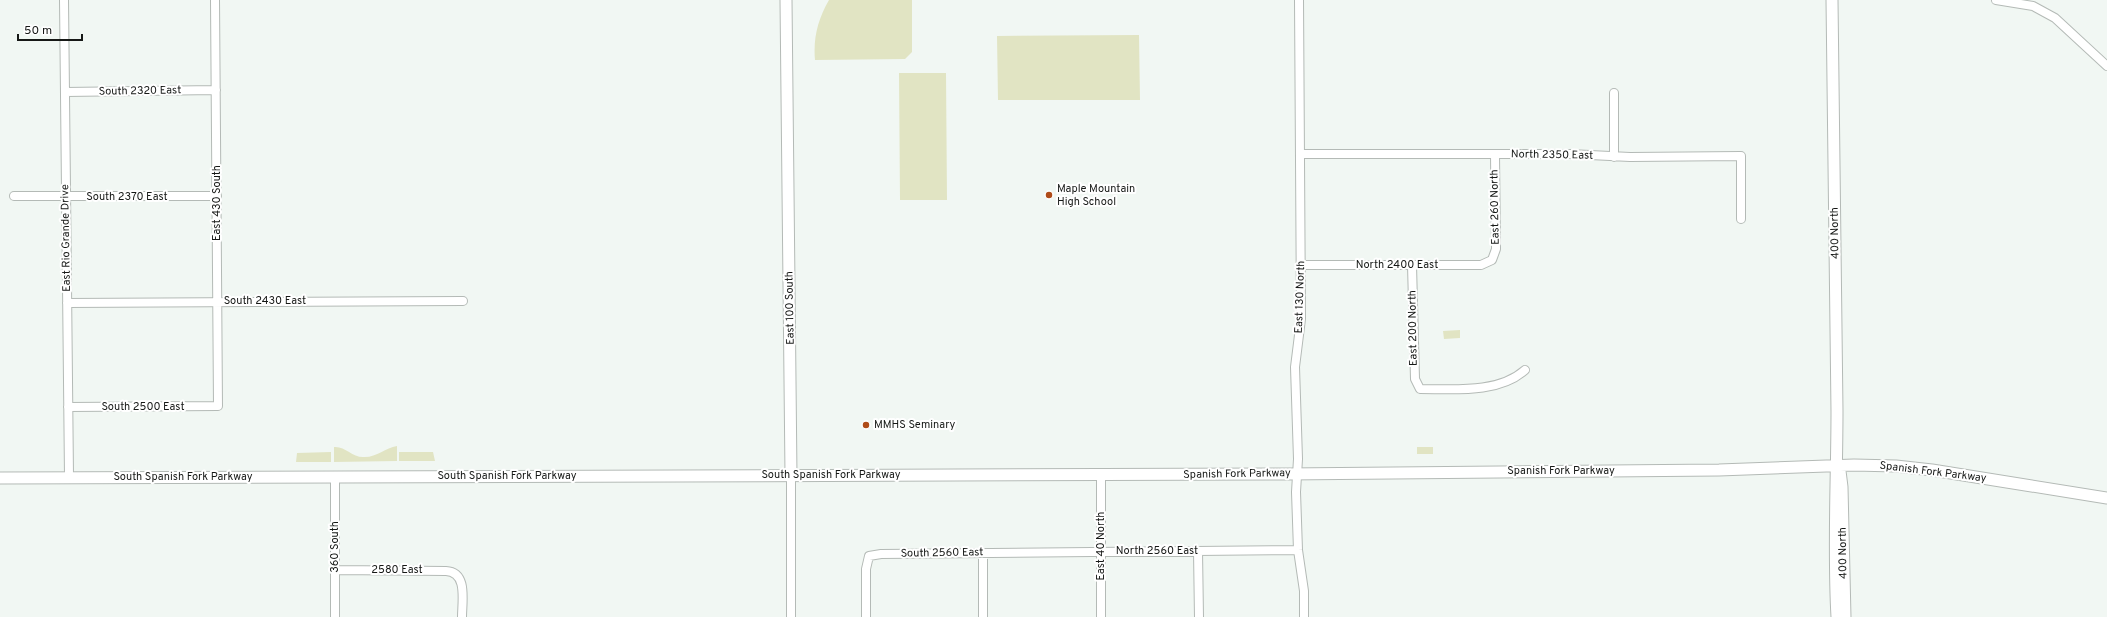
<svg xmlns="http://www.w3.org/2000/svg" width="2107" height="617" font-family="Overpass,sans-serif">
	<style>
		.green { fill: #e1e4c3 }
		.lines { fill: none; stroke-linecap: round; stroke-linejoin: round }
		.street-casing { stroke: #b4bab6; stroke-width: 10 }
		.secondary-casing { stroke: #b4bab6; stroke-width: 13 }
		.street { stroke: #fff; stroke-width: 8 }
		.secondary { stroke: #fff; stroke-width: 11 }
		.poi-dot { fill: #af4b18; stroke: #fff; stroke-width: 1.5 }
		.labels { text-anchor: middle; dominant-baseline: central; stroke-width: 4; stroke-linejoin: round; paint-order: stroke }
		.street-label { font-size: 11px; fill: #161816; stroke: #fff }
		.poi-label { font-size: 11px; fill: #161816; stroke: #fff; text-anchor: start }
	</style>
	<rect width="100%" height="100%" fill="#f1f7f3"/>
	<!-- green -->
	<path class="green" d="M829,0H912V52L905,59L815,60C813,38 818,19 829,0Z
		M1139,35L1140,100H998L997,36Z
		M899,73H946L947,200H900Z
		M1460,330V338L1444,339L1443,331Z
		M397,446V461L334,462V447C345,446 352,457 363,457C376,458 385,448 397,446Z
		M1417,447H1433V454H1417Z
		M331,452V462H296L297,453Z
		M399,452H433L435,461H399Z"/>
	<g class="lines">
		<defs>
			<path id="street" d="M64,0L69,476
				M1299,0L1301,319L1295,367L1298,459L1296,492L1298,550L1304,591V617
				M1996,0L2033,6L2055,18L2107,66
				M65,92L216,90
				M1614,93V157
				M1300,154H1570L1630,157L1741,156V219
				M14,196H217
				M1301,265H1481L1492,260L1496,249L1495,154
				M1412,265L1415,379L1420,389C1453,389 1498,394 1525,370
				M67,303L463,301
				M68,407L218,406L215,0
				M1101,475V617
				M335,477V617
				M1198,551L1199,617
				M983,553V617
				M335,570L446,571C468,572 462,601 462,617
				M791,617V475
				M866,617V569L869,556L881,554L1298,550"/>
			<path id="secondary" d="M786,0L791,475
				M1832,0L1837,411C1837,480 1833,548 1837,617
				M1840,471L1842,487L1845,617
				M0,478L1287,474L1719,470L1854,465L1896,466L1932,470L2107,498"/>
		</defs>
		<!-- street casing -->
		<use href="#street" class="street-casing"/>
		<!-- secondary casing -->
		<use href="#secondary" class="secondary-casing"/>
		<!-- street -->
		<use href="#street" class="street"/>
		<!-- secondary -->
		<use href="#secondary" class="secondary"/>
	</g>
	<!-- markers -->
	<g class="poi-dot">
		<circle cx="1049" cy="195" r="4"/>
		<circle cx="866" cy="425" r="4"/>
	</g>
	<g class="labels">
		<!-- street labels -->
		<g class="street-label">
			<text transform="translate(140 91) rotate(-1)">South 2320 East</text>
			<text transform="translate(1552 155) rotate(1)">North 2350 East</text>
			<text x="127" y="197">South 2370 East</text>
			<text transform="translate(217 203) rotate(-90)">East 430 South</text>
			<text transform="translate(1495 207) rotate(-91)">East 260 North</text>
			<text transform="translate(1835 233) rotate(-91)">400 North</text>
			<text transform="translate(66 238) rotate(-91)">East Rio Grande Drive</text>
			<text x="1397" y="265">North 2400 East</text>
			<text transform="translate(1300 297) rotate(-88)">East 130 North</text>
			<text x="265" y="301">South 2430 East</text>
			<text transform="translate(790 308) rotate(-91)">East 100 South</text>
			<text transform="translate(1413 328) rotate(-91)">East 200 North</text>
			<text x="143" y="407">South 2500 East</text>
			<text x="1561" y="471">Spanish Fork Parkway</text>
			<text transform="translate(1933 472) rotate(7)">Spanish Fork Parkway</text>
			<text transform="translate(1237 474) rotate(-1)">Spanish Fork Parkway</text>
			<text x="831" y="475">South Spanish Fork Parkway</text>
			<text x="507" y="476">South Spanish Fork Parkway</text>
			<text x="183" y="477">South Spanish Fork Parkway</text>
			<text transform="translate(1101 546) rotate(-90)">East 40 North</text>
			<text transform="translate(335 547) rotate(-90)">360 South</text>
			<text x="1157" y="551">North 2560 East</text>
			<text transform="translate(942 553) rotate(-1)">South 2560 East</text>
			<text transform="translate(1843 553) rotate(-91)">400 North</text>
			<text x="397" y="570">2580 East</text>
		</g>
		<!-- poi labels -->
		<g class="poi-label">
			<text x="1057" y="189">Maple Mountain<tspan x="1057" dy="13">High School</tspan></text>
			<text x="874" y="425">MMHS Seminary</text>
		</g>
	</g>
	<!-- scale -->
	<path d="M18 34v6h64v-6" fill="none" stroke="#161816" stroke-width="2"/>
	<text x="24" y="34" font-size="12" fill="#161816" stroke="#ffffff" stroke-width="3" paint-order="stroke">50 m</text>
</svg>
